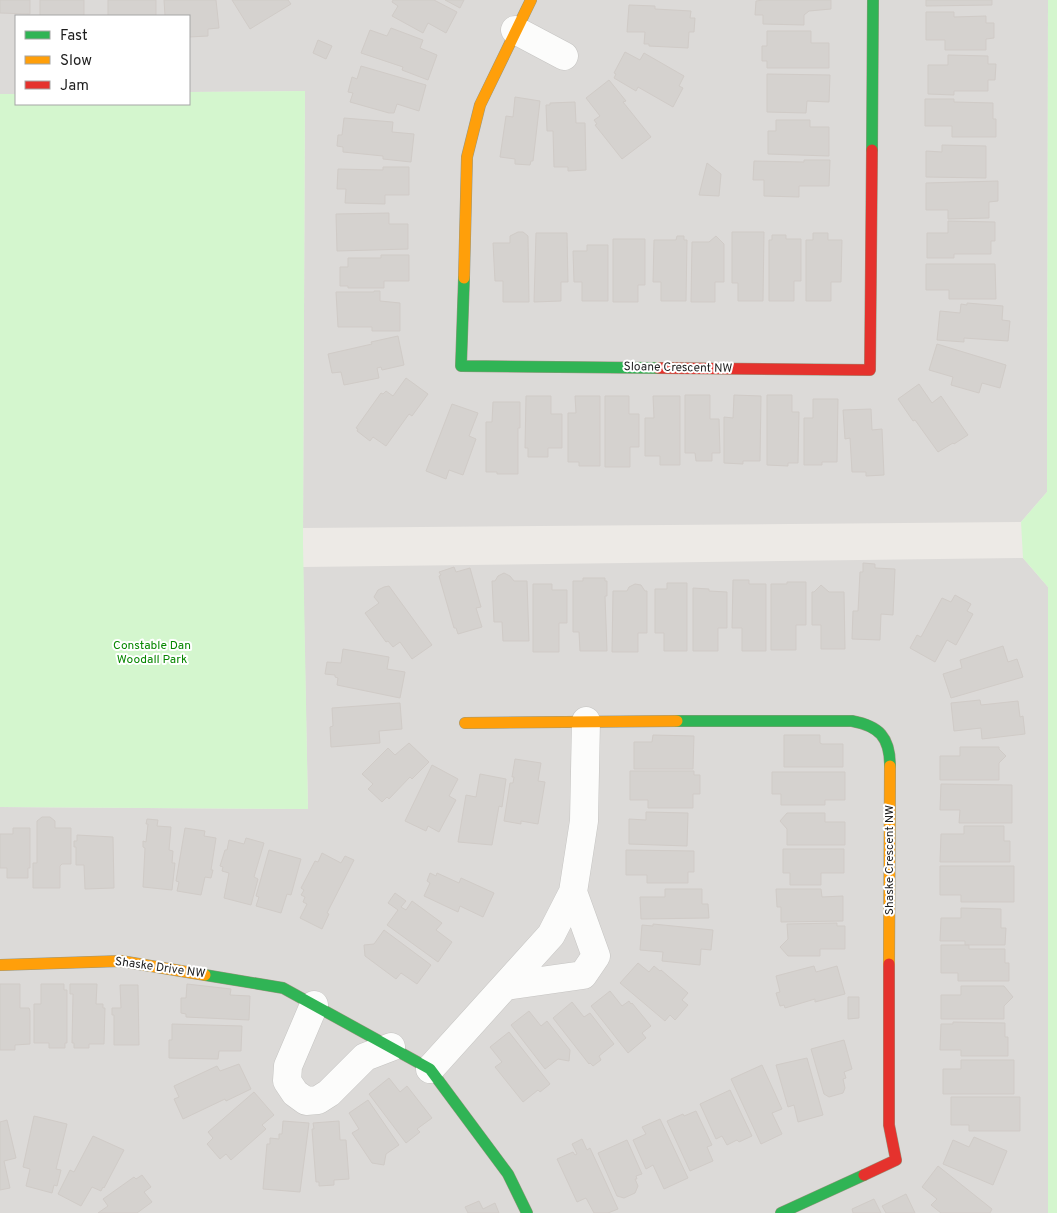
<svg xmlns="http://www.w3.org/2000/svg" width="1057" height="1213" font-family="Overpass,sans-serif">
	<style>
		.residential { fill: #dcdad8 }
		.park { fill: #d4f6ce }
		.building { fill: #d5d2cf; stroke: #d0cbc7 }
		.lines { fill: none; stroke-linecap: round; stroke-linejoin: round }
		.street-casing { stroke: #c5c4c2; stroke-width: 29 }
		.fast-casing { stroke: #98967e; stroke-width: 12 }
		.slow-casing { stroke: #98967e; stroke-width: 12 }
		.jam-casing { stroke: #98967e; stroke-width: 12 }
		.street { stroke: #fcfcfb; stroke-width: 28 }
		.fast { stroke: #30b455; stroke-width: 11 }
		.slow { stroke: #ff9f0a; stroke-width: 11 }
		.jam { stroke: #e5322d; stroke-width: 11 }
		.labels { text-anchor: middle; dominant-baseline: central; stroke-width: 4; stroke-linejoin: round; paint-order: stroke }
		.street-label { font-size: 12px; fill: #1e1e1e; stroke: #fff }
		.park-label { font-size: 12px; fill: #078701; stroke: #fff }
	</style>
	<rect width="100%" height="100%" fill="#edeae6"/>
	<!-- residential -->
	<path class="residential" d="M0,0H1048L1047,492L1021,522L303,528L305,91L189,92V16H16V94H0Z
		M1023,558L1048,587V1213H0V807L308,809L303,567Z"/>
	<!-- park -->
	<path class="park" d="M1048,0H1057V1213H1048V587L1023,558L1021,522L1047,492Z
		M305,91L303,544L308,809L0,807V94H16V104H189V92Z"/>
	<!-- building -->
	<path class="building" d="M0,0H30V14L0,13Z
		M40,0H84V16H40Z
		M108,0H156V16H108Z
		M164,0H216L219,28L208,29V36L189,37V16H165Z
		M232,0H288L291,4L250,29Z
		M393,0H434L457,12L446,33L428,23L423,33L392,16L398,6L392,2Z
		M445,0H464L460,8Z
		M763,0H831V9L809,11L804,15V25L763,24V15H755L756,1Z
		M926,0H992V5L926,6Z
		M629,5L655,6V9L691,11L690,18H695L694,32H689L688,48L649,46V44H644L645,32H627Z
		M926,12H954V17L986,16V23H994V38L986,39V50H945V40H926Z
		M391,28L423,40L420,48L437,55L428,80L402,70L403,67L361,53L370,30L387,36Z
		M767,31H811V43H829V68H767V61H762V46H767Z
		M318,40L332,46L326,59L313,53Z
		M625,52L640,60L644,53L684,76L679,86L683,88L673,107L638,87L636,91L614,78L616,74L614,73Z
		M948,55L988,56V64H996L995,80H988V91H954V95L928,94V65H948Z
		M361,66L426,85L419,111L397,104L394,113H389L350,102L353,93L348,92L352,77L357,79Z
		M767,74L830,75L829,102L807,101L806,113L767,112Z
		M609,80L626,101L623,102L651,137L622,159L595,125L597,124L594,120L600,116L586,98Z
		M515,97L540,101L533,161H531L530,165L515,164V159L500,157L506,116L513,117Z
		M925,99H954V102L993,103V119H996V137H952V126H925Z
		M575,102L576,123H585L586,170L568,171V167H554L553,131H547L546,105H550V103Z
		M344,118L393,122L392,132L414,134L411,162L383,159V156L343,152V147L337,146L338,135H342Z
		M776,120H810V127H829V156L768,154V131H776Z
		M942,145L986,146V178L926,177V151L942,152Z
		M804,160H830L829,186H799V197L764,196V180H753L754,161L804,162Z
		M707,163L721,174L719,196L699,195Z
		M383,167H409V195H385V204L345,203L346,189H337L338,169L383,170Z
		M998,181V201L989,202V218L948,219V210H926V183Z
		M389,213V224H408V249L337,251L336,214Z
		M948,221L995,222V241H991V254H954V258H927V233H948Z
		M518,232H523L528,236L529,302H503V281H495L493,243H510V236Z
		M732,232H764L763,301H738V283H732Z
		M536,233H567L568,282H561V301L534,302Z
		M813,233H828V240H842L841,282H831V301H806V240H813Z
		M772,235H786V239H801V281H794V301H769V240H772Z
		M677,236H684V240H687L686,301H661V282H653L654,240H676Z
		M716,236L724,244V282H715V302H691L692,242H709Z
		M613,239H645V285H638V302H613Z
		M587,245H608V301H582V282H574L573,251H587Z
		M381,255H409V281H384V288H348V286H340V267H348V258H381Z
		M926,264H995L996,299H949V290H926Z
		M374,291H380V301L400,303V331H372V327H338L336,292H374Z
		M967,303L1003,306L1002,320L1010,321L1008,341L964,338V342L937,340L940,311L960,313L961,304L967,305Z
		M398,336L404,365L382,370L381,367L377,368L379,378L344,385L341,372L332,373L328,354L372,344L371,342Z
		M937,344L1006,365L1000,388L982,383L979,393L951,385L953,377L929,370Z
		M406,378L428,394L412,416L409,414L386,446L373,437L370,441L357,431L358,429L356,428L381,393L383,394L386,391L393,396Z
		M919,384L932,403L941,396L968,435L954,444L953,443L938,452L915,420L913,421L898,399Z
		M685,395H710V419H719L720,453H712V461H696L695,453H685Z
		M734,395L761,396L760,461H743V464L724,463V417L733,418Z
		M767,395H792V412H799L798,463H788V466L767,465Z
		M526,396H551V414H562V448H548V457H528V448H525Z
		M575,396H600V466H579V462H568V413H576Z
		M605,396H629V414H639V447H630V467H605Z
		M653,396H680V465H660V456H645V418H654Z
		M813,399H838L837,462H822V465H804V418H813Z
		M493,402H520V428H518V474H497V472H486V422H492Z
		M452,404L478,413L469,436L476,439L463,475L449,470L446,479L426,471Z
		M871,409L872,430L882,429L884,475L866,476V472H852L850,438L845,439L843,410Z
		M863,563L875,564V568L895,569L893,615L881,614L880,640L852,639L853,611H858L860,572H863Z
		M454,567L456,572L470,568L481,607L476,608L482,627L458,634L456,628H454L439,576L441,575L439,572Z
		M504,573L510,576L514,581H527L529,641H503L502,622H494L492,581H495L498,576Z
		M583,578H605V581H607V596H605L607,651H580L579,632H573V581H583Z
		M733,580H749V584H766V651H742V628H732Z
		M787,582H806V625H796V650H771V584H787Z
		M667,583H687V651H664V633H655V589H667Z
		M533,584H552V590H567V623H559V652H533Z
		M635,584L641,585L645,591H647V633H638V652H612L613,591H627L629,587Z
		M821,585L829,592H844L845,649H821V625H812V592H814Z
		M389,586L432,645L412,659L400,642L393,647L388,641L386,642L365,613L379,603L374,597L378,590L384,587Z
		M693,588L709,589V591L727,592V628H718V651H693Z
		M955,595L971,604L967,611L973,614L956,645L947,640L935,662L910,648L917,635L921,637L942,598L951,602Z
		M1003,646L1008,662L1017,659L1023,677L951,698L943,674L962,668L960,660Z
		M343,649L389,657L387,669L405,672L400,698L337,685L338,678L335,677V675L325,674L327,662L341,663Z
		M980,700L981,705L1018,701L1020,717L1023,716L1025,734L982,739L981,728L954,731L951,703Z
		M400,703L402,729L379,731L380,743L331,747L330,727L333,726L332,708Z
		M653,735L694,736L693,769H634V742H652Z
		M784,735H820V743L822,744H843V767H784Z
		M409,743L429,762L412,779L410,777L389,799L387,797L382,802L368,789L373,784L362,774L388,748L395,755Z
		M960,747H999V749L1006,756L999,763V780H940V756H960Z
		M515,759L541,763L538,781L545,782L538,824L521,821V824L504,821L510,783H513L514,777H512Z
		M432,765L458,779L449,796L456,800L439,832L428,826L426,831L405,821Z
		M630,771H694V775H700V794H693V808H648V800H630Z
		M772,772H845V800H825V805H781V794H772Z
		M480,774L506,779L502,807L499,806L492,845L458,842L466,795L476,797Z
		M941,784L1012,785V823H959L960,810H940Z
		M646,812L688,813L687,846L629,844V819L646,820Z
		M787,813H825V822H845V845H787V829L780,821Z
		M42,817H50L55,821V828H71V864H62L60,866V888H33V863H37V821Z
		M147,819L158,820L157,826L171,827L169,850L173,851L172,863H175L172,890L143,887L145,848L143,847V841L146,842L148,824H146Z
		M964,826H1004V841H1010V862H940L941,834H964Z
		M13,828H30V868H28V878H7V868H0V834H13Z
		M185,828L205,831L204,836L216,838L211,870H213L211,878L205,877L201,895L177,891L179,882L176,881Z
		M77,835L113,837L114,888L85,889L84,865H76V847H74V841H77Z
		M246,838L264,843L254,877L258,879L251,905L224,898L229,873L222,871L223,867L220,866L225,850H227L229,840L244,844Z
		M783,849H844V873H821V885H790V873H783Z
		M269,850L301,859L291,895L287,894L281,913L256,906L259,897L256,896Z
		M626,850L694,851V872H688V883H647V875H626Z
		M322,853L341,863L345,856L354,860L327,913L329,914L322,929L300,918L307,904L303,902L305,897L301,895L304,890L301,888L315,861L318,862Z
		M940,866H1014V902H961V895H940Z
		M430,873L436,876L437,873L459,883L461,878L494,893L483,917L460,906L458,912L424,896L430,883L427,881Z
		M665,889H702V904H708L709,918L641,919L640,897H665Z
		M776,889H821L822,897L843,896V921L781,922V907H777Z
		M395,893L406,901L401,907L406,910L412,901L442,923L436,930L452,942L438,962L387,925L398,910L388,903Z
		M961,908L1001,909V928H1006L1005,945H965V941H940L941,918H961Z
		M837,923V926H845V949H820V956H788L780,947L788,939L787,924Z
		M653,924L713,930L711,950L701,949L700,965L662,961L663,952L640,950L642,925L653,926Z
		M384,930L431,965L417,984L401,973L396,979L365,956L364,945L374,944Z
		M941,945H969V949H1005V963H1009V981H958V973H941Z
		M638,963L649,972L654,966L660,971L661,970L688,993L682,1000L688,1005L675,1020L670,1015L665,1021L620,983Z
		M814,966L816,972L837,966L845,994L815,1002V999L785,1008L784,1005L780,1006L776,993L780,992L776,976Z
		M0,984H20V1008H29L30,1011V1044L15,1045V1050H0Z
		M41,984H64V990H67V1043H65V1048H49V1043H34V1004H41Z
		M70,984H97L96,1004H103V1008H105L104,1044H89V1048H74V1043H72L73,994H70Z
		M187,984L231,989L230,995L250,996L249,1020L186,1017V1014L181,1013V998H186Z
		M120,985H138L139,1045H114V1015H112V1008H121Z
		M961,986H1004L1013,997L1004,1006V1019H941V995H961Z
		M610,991L622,1006L629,1001L631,1004L632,1003L651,1026L642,1033L646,1038L628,1053L591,1006Z
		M848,997H859V1018L848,1019Z
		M572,1002L584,1017L590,1013L614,1044L599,1056L601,1060L593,1066L590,1063L589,1064L553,1018Z
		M529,1011L541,1026L547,1021L570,1050L569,1061L558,1059L545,1069L511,1025Z
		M953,1022L1005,1023V1037H1008V1056H961V1050H940L941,1024H953Z
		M172,1024L242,1026L241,1051H219L218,1059L169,1058V1040H172Z
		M509,1032L550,1084L540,1092L538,1090L523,1102L495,1067L502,1062L490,1047Z
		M844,1040L852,1069L844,1072L846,1078L843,1079L845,1088L843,1093L829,1097L824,1094L811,1049Z
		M807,1058L823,1115L798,1122L794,1105L788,1107L776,1065Z
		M961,1060H1014V1094H943V1069H961Z
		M239,1064L251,1089L226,1101L225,1099L183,1119L174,1099L179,1097L174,1086L217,1066L220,1071Z
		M762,1065L782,1109L772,1113L782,1134L761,1144L731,1079Z
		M389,1078L400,1092L407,1086L432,1118L417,1129L420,1132L406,1143L369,1094Z
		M730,1090L752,1136L739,1142L737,1140L727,1145L722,1136L716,1139L700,1104Z
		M254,1092L274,1115L262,1125L266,1129L231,1160L226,1154L220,1159L207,1144L213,1138L208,1132Z
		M951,1097H1020V1131H969V1125H951Z
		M368,1100L399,1145L386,1154L384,1165L372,1163L352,1133L359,1129L349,1113Z
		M696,1111L712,1145L707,1147L713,1161L690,1171L667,1121L683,1114L684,1116Z
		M34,1116L67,1124L56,1169L61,1170L57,1186L54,1185L52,1193L26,1186L30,1169L23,1167Z
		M660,1119L688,1178L664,1189L653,1165L646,1169L633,1140L646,1134L642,1127Z
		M7,1120L16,1158L4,1161L10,1188L0,1190V1122Z
		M283,1121L309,1123L300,1192L263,1189L267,1144H270V1138L279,1139V1134H282Z
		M339,1121L340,1140H346L349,1179L334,1180V1185L319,1186V1182H316L312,1129H314L313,1123Z
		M93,1136L124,1150L104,1188L103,1187L101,1191L92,1187L81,1206L58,1194L70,1170L74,1172Z
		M974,1137L1007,1151L993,1185L943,1164L953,1140L969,1147Z
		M582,1139L587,1150L590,1148L618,1209L608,1213H594L586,1198L577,1202L557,1159L573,1152L575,1155L577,1154L572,1144Z
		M627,1140L642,1174L636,1176L637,1179H635L638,1186L635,1193L624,1198L617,1196L598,1153Z
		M938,1166L992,1209L990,1213H941L931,1205L937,1199L922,1187Z
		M142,1175L151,1187L144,1192L152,1202L137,1213H98L108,1206L103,1199L134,1177L136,1179Z
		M906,1194L915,1213H886L882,1206Z
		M874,1199L881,1213H853L852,1209Z
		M479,1201L483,1209L495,1203L499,1213H468L465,1207Z"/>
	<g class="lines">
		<defs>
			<path id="street" d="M515,30L564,56
				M506,986L583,975L596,956L573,892
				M314,1005L288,1066L287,1081L295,1093L306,1101L318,1100L329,1093L365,1057L391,1047
				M430,1069L551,935L573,892L584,821L586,721"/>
			<path id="fast" d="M872,150L873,0
				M464,278L461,366L658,368
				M677,721H852C879,726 890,737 890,766
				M205,975L283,988L430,1069L508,1174L527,1213
				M781,1213L864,1175"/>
			<path id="slow" d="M464,278L467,157L480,105L531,0
				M465,723L677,721
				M889,964L890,766
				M0,965L121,961L205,975"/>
			<path id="jam" d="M658,368L870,370L872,150
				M864,1175L896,1160L889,1125V964"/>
		</defs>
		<!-- street casing -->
		<use href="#street" class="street-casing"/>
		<!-- fast casing -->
		<use href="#fast" class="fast-casing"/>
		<!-- slow casing -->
		<use href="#slow" class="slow-casing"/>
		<!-- jam casing -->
		<use href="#jam" class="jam-casing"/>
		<!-- street -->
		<use href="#street" class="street"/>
		<!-- fast -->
		<use href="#fast" class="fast"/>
		<!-- slow -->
		<use href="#slow" class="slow"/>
		<!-- jam -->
		<use href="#jam" class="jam"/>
	</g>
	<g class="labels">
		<!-- street labels -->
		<g class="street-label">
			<text transform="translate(678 368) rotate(1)">Sloane Crescent NW</text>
			<text transform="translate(890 860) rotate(-90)">Shaske Crescent NW</text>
			<text transform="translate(160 968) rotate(8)">Shaske Drive NW</text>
		</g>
		<!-- park labels -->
		<g class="park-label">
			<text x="152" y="646">Constable Dan<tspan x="152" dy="14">Woodall Park</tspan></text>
		</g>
	</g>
	<!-- legend -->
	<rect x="15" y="15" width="175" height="90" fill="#ffffff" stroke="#a5a5a5"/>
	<rect x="25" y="31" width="25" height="8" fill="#30b455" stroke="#a5a5a5"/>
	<text x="60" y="40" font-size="15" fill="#1e1e1e">Fast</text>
	<rect x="25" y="56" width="25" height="8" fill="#ff9f0a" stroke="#a5a5a5"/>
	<text x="60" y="65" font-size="15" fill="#1e1e1e">Slow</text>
	<rect x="25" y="81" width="25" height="8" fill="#e5322d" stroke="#a5a5a5"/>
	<text x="60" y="90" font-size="15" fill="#1e1e1e">Jam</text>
</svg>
